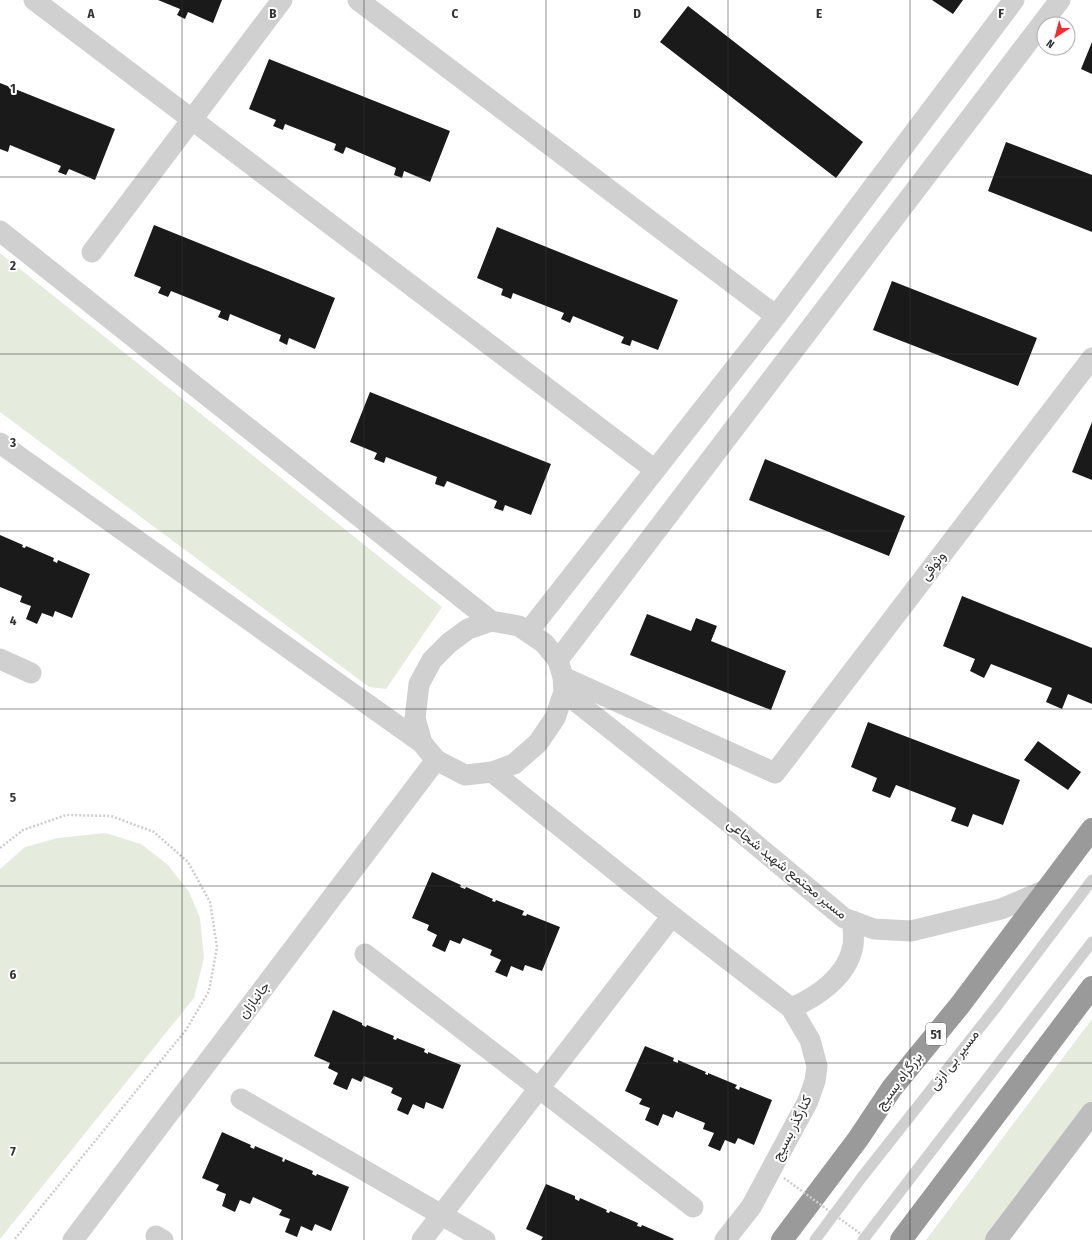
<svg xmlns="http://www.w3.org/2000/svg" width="1092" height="1240" font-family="'Fira Sans Condensed',Vazirmatn,sans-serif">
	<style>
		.green { fill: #e5ecde }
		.building { fill: #1a1a1a }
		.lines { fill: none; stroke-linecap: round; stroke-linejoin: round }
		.path { stroke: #cdcdcd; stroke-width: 2.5; stroke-dasharray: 2 2; stroke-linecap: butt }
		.lane { stroke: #d0d0d0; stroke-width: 11 }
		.street { stroke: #d0d0d0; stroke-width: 21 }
		.secondary { stroke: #bdbdbd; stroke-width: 22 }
		.highway { stroke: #9a9a9a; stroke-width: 22 }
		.path-bridge { stroke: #cdcdcd; stroke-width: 2.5; stroke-dasharray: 2 2; stroke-linecap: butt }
		.grid { fill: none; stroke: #333; stroke-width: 1; stroke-opacity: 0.55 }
		.labels { text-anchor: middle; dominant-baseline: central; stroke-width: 4; stroke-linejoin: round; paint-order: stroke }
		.shield { fill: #fff; stroke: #707070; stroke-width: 1 }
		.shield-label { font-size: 13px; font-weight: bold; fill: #333 }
		.street-label { font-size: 14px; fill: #333; stroke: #fff }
		.grid-label { font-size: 13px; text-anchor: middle; font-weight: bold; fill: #333; stroke: #fff; stroke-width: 4; stroke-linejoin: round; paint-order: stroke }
	</style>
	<rect width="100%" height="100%" fill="#fff"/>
	<!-- green -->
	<path class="green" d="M0,253L442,607L386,689L369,687L0,412Z
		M105,833L141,844L168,865L189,892L200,918L204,958L194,998L0,1239V869L25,847L58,838Z
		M1092,1019V1102L988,1240H926Z"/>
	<!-- building -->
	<path class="building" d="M158,0H222L213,23L188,12L185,19L177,15L180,9Z
		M932,0H963L953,14Z
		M688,6L863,142L836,178L660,42Z
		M1092,42V74L1081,69Z
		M269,59L450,131L430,182L404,171L402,178L394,175L396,168L346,147L343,154L334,150L336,144L285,124L283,130L273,126L276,120L249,109Z
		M0,83L115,129L95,180L69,169L66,175L58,172L61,166L10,145L8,152L0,149Z
		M1006,142L1092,175V232L988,191Z
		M154,225L335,298L315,349L289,338L287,345L279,341L281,335L230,314L228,321L218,317L221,311L171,291L168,297L158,293L161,287L134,276Z
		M497,227L678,300L658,350L632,340L630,346L621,343L624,337L573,316L570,323L561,319L564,313L513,293L511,299L501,295L503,289L477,278Z
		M892,281L1037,338L1018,386L873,330Z
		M370,392L551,464L531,515L505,505L503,511L494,508L497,501L447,481L444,487L435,484L437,477L386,457L384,463L374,459L377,453L350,442Z
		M1092,422V480L1072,472Z
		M765,459L905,516L889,556L749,500Z
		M0,535L23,545L22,547L25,548L26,546L54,558L53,561L57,563L58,560L90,574L72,618L55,611L53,617L42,613L37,624L26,619L31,606L20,602L22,596L0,587Z
		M962,596L1092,648V704L1068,694L1062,709L1046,702L1052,688L991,664L984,678L970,671L975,659L943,646Z
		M647,614L691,631L696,618L717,626L711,641L786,671L771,710L630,655Z
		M868,722L1020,780L1003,825L973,814L968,827L951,821L956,808L896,785L890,798L872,791L877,778L851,767Z
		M1038,741L1081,772L1068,790L1024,760Z
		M432,872L461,885L460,887L465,889L466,887L493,899L492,901L495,902L496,900L524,911L522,915L526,916L527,914L560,927L542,971L525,965L523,971L511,966L507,977L495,972L501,960L490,955L492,950L463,938L460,944L450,940L445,952L432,946L437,935L427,930L429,925L412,918Z
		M333,1010L362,1023V1025L366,1027L367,1025L394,1036L393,1039L396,1040L397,1038L425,1049L424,1052L428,1054V1052L461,1065L443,1109L426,1102L424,1109L413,1104L408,1115L397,1110L402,1098L391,1093L393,1088L364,1076L361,1082L352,1078L347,1090L333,1084L338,1073L328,1068L330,1063L314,1056Z
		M645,1046L674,1058L673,1061L678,1063V1060L706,1072L705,1074L708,1075V1073L737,1085L735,1088L739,1090L740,1087L772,1100L754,1145L738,1138L735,1144L725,1140L720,1151L708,1146L714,1133L703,1129L705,1123L676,1111L673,1118L663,1114L658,1126L645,1120L650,1108L639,1104L642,1099L625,1091Z
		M222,1132L251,1145L250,1147L254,1149L255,1146L283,1158L282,1161L284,1162L285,1159L313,1171L312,1174L316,1176L317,1174L349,1187L331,1231L315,1224L312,1231L301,1226L297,1237L285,1232L290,1219L279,1215L282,1210L253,1197L250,1204L240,1200L235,1212L222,1206L226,1194L216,1190L219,1185L202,1178Z
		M546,1184L575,1196V1199L579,1201L580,1198L607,1210L606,1212L609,1213L610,1211L638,1223L637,1226L641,1227L642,1225L674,1239L673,1240H541L543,1237L526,1229Z"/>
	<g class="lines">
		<!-- path -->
		<path class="path" d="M0,848L23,830L66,815L111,816L154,832L188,862L210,902L217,947L209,991L186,1030L14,1240"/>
		<!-- lane -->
		<path class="lane" d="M815,1240L862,1177L997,1006L1092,880
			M863,1240L1092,942"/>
		<!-- street -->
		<path class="street" d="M34,0L655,470
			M358,0L776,316
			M0,231L491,621
			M92,252L282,0
			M0,443L422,743
			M491,621L519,626L544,643L558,660L563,677L564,692L555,718L538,743L514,764L492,772L465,775L436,760L422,743L415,718L419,684L432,660L449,643L468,629Z
			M528,632L776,316L1014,0
			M0,659L31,673
			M558,660L1060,0
			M563,677L775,773L1092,358
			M564,692L731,824L844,918L874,929L911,931L1001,909L1046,890
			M492,772L672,916L791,1008L810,1040L817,1066L815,1081L808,1101L751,1207L725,1240
			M365,954L693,1207
			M791,1008C817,997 847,977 853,946C854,939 853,929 853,921
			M241,1099L485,1240
			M156,1236L163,1240
			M73,1240L436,760
			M422,1240L672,916"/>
		<!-- secondary -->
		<path class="secondary" d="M996,1240L1092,1113"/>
		<!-- highway -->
		<path class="highway" d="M782,1240L858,1139L892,1088L960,1005L1092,829
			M901,1240L1092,987"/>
		<!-- path-bridge -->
		<path class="path-bridge" d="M784,1178L869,1240"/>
	</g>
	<!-- grid -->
	<path class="grid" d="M182,0V1240M364,0V1240M546,0V1240M728,0V1240M910,0V1240M0,177H1092M0,354H1092M0,531H1092M0,709H1092M0,886H1092M0,1063H1092"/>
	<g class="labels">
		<!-- shield labels -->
		<rect class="shield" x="926" y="1023" width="20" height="22" rx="3"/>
		<g class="shield-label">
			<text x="936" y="1034">51</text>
		</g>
		<!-- street labels -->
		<g class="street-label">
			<text transform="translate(933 566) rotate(-53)">وثوقی</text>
			<text transform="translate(787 869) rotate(39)">مسیر مجتمع شهید شجاعی</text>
			<text transform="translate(254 1000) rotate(-53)">جانبازان</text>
			<text transform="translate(954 1060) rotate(-52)">مسیر بی ارتی</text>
			<text transform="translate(899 1081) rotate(-53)">بزرگراه بسیج</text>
			<text transform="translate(792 1128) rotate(-63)">کنارگذر بسیج</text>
		</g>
	</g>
	<g class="grid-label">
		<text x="91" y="18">A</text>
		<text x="273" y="18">B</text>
		<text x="455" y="18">C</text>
		<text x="637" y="18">D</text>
		<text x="819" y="18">E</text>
		<text x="1001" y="18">F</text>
		<text x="13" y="93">1</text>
		<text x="13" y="270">2</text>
		<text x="13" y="447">3</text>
		<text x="13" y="625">4</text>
		<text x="13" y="802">5</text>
		<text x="13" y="979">6</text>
		<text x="13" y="1156">7</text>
	</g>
	<!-- north arrow -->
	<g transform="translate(1056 36) rotate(216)"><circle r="19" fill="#ffffff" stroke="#adadad"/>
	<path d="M0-3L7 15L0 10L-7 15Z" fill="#f12d33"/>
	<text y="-6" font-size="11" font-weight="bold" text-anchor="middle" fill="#333333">N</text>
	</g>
</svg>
